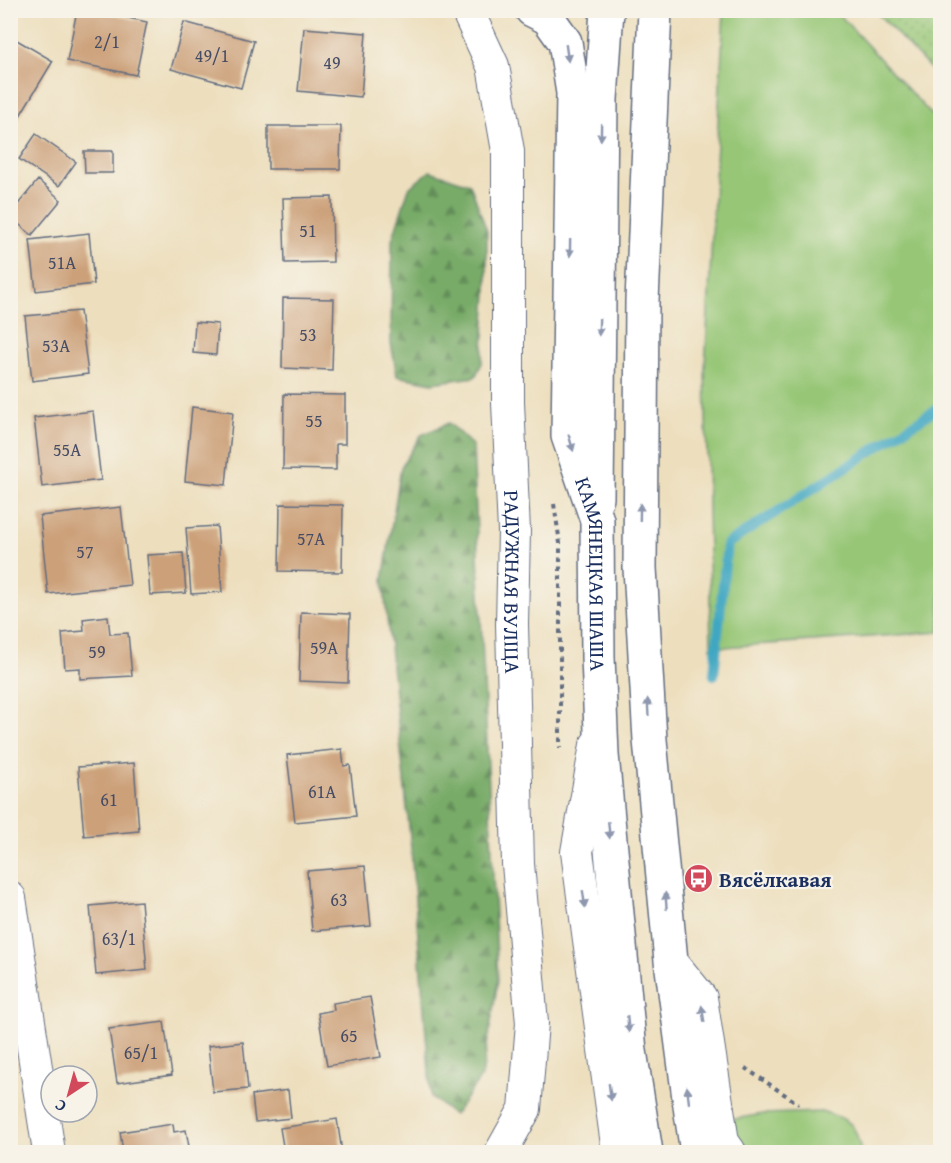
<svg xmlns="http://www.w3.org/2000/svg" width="951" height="1163" font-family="'Gentium Book Plus',serif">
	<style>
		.grass { fill: #96c676; stroke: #587a6a; stroke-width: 1.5 }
		.forest { fill: url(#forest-firs); stroke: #4a6d62; stroke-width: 1.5 }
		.garden { fill: url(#garden-dots); stroke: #587a6a; stroke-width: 1.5 }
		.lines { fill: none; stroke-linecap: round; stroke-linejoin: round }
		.stream { stroke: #41a7c2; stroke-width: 10 }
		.building { fill: #cca17a }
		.minor-casing { stroke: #646d80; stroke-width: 34 }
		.major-casing { stroke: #646d80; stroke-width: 36 }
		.path { stroke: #646d80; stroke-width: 4; stroke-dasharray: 4.5 4.5; stroke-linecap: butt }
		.minor { stroke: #fff; stroke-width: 32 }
		.major { stroke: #fff; stroke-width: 33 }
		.oneway { fill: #8d97ae }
		.labels { text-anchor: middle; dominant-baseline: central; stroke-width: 4.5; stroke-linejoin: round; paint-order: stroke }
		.number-label { font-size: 18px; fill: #474c65 }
		.street-label { font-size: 21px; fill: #1b2f5e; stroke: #f7f3e8 }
		.poi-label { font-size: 21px; font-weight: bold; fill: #1b2f5e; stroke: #f7f3e8; text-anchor: start }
	</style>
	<defs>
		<pattern id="forest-firs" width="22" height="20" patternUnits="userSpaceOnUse" patternTransform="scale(1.5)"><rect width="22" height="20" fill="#78ab67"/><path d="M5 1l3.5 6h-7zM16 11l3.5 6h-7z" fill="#628c58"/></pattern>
		<pattern id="garden-dots" width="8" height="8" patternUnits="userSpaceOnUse" patternTransform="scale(1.5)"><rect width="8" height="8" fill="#96c676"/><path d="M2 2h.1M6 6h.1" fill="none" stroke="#7aa164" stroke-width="1.8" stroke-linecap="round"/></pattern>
	</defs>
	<rect width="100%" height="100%" fill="#f7f3e8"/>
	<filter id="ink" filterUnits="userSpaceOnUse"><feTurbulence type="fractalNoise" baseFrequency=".0167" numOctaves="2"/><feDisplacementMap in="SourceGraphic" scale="12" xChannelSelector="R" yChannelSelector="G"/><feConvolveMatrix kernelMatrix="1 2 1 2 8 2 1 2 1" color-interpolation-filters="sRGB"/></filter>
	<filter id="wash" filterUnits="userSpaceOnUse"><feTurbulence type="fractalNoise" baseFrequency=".008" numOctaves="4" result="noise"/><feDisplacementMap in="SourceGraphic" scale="24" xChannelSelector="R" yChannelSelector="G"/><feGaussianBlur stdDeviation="1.35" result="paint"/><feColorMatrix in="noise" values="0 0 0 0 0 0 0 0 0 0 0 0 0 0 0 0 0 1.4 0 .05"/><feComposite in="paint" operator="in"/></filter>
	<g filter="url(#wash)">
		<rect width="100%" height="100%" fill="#eddfbe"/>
		<!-- grass -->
		<path class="grass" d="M724,11H836L940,124V632L711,648L705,368Z
			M824,1112C853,1121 854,1122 861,1152H736L728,1120L763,1114Z"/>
		<!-- forest -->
		<path class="forest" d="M430,171L470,184L487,231V293L482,363L475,377L432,383L397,376L391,343L392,240L409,188Z
			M449,423L473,446L498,980L482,1076L454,1115L431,1097L410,837L383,580L401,467L421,435Z"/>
		<!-- garden -->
		<path class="garden" d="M875,11H940V79Z"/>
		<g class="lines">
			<!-- stream -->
			<path class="stream" d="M714,675L727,544L940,407"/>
		</g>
		<g id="blocks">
			<!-- building -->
			<path class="building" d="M77,10H91L147,22L136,75L67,61Z
				M184,22L254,41L241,88L171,69Z
				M304,28L366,33L361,97L298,91Z
				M10,36L53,61L10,132Z
				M268,126H341L340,169H268Z
				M36,134L76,162L59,186L19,159Z
				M84,151H113V173H85Z
				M38,180L61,200L32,235L10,217V214Z
				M332,197L333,262L285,263L283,198Z
				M89,233L94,284L36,291L30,240Z
				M283,298L334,299L332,370L282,368Z
				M80,311L88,374L32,381L25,316Z
				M195,322L218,324L216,355L193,353Z
				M284,394L345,395V444H336V470L283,469Z
				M192,407L233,412L226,485L185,481Z
				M93,411L101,480L42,487L34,418Z
				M280,504L343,505L342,572L279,571Z
				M121,507L130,585L48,594L40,516Z
				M217,526L222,592L191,594L186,528Z
				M183,553L186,593L150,595L147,555Z
				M301,612L350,614L348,683L299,681Z
				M108,616L110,634L128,633L132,676L80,679V668L65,669L62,633L84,631L83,619Z
				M342,749L344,766L350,765L356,816L295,822L287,755Z
				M134,763L139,831L84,836L78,767Z
				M365,866L371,926L312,931L307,871Z
				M141,901L147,970L96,975L90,906Z
				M370,997L381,1057L327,1066L318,1013L334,1010L333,1003Z
				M164,1022L172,1075L117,1083L109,1029Z
				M243,1042L248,1089L213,1092L208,1046Z
				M288,1090L291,1118L255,1122L252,1095Z
				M337,1119L342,1152H284L280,1128Z
				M173,1124L174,1132L186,1130L190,1152H123L120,1132Z"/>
		</g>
	</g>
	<g filter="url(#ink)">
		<use href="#blocks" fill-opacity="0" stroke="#646d80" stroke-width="1.5"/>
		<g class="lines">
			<defs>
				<g id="minor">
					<path id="s1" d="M467,10L493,66L508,151V403L514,531L512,624L518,864L532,1023L525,1109L501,1152"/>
					<path d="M596,745L577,852L618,1152"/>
					<path d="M10,898L49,1152"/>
					<path d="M671,961L701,998L723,1142L730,1152"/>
				</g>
				<g id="major">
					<path id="s2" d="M532,10L548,18L565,42L573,93L568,436L597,520L598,657L602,755L630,1051L646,1152"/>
					<path d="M655,10L642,301L640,568L650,740L671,961L691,1113L697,1152"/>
					<path d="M597,498L601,99L607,10"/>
				</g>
			</defs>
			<!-- minor casing -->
			<use href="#minor" class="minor-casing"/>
			<!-- major casing -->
			<use href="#major" class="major-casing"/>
			<!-- path -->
			<path class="path" d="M554,504L560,543V748
				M745,1068L799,1104"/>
			<!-- minor -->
			<use href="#minor" class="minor"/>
			<!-- major -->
			<use href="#major" class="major"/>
		</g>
		<!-- one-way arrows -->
		<defs><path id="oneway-solid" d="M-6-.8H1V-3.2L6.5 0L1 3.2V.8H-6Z" transform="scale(1.5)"/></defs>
		<g class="oneway">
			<use href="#oneway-solid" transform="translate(567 53) rotate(82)"/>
			<use href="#oneway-solid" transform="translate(601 132) rotate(91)"/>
			<use href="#oneway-solid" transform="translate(570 248) rotate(91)"/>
			<use href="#oneway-solid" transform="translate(599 327) rotate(91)"/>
			<use href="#oneway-solid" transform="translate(571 443) rotate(74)"/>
			<use href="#oneway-solid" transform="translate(640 512) rotate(-89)"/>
			<use href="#oneway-solid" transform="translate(648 707) rotate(-93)"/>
			<use href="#oneway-solid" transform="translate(609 830) rotate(85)"/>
			<use href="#oneway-solid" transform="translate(584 899) rotate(82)"/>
			<use href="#oneway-solid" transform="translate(666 901) rotate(-95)"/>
			<use href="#oneway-solid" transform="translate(703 1014) rotate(-99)"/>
			<use href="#oneway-solid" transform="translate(628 1024) rotate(85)"/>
			<use href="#oneway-solid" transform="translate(610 1092) rotate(82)"/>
			<use href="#oneway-solid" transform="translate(688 1095) rotate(-97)"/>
		</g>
	</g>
	<!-- icons -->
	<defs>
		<symbol id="bus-disc" viewBox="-11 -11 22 22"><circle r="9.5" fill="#d1495b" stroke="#f7f3e8"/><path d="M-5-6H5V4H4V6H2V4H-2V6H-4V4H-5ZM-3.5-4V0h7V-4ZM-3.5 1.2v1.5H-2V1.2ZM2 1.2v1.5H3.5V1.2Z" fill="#fff"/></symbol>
	</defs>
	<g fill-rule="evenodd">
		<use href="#bus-disc" x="682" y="862" width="33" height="33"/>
	</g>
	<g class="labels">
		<!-- number labels -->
		<g class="number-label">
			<text x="107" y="41">2/1</text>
			<text x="212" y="55">49/1</text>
			<text x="332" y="62">49</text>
			<text x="308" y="230">51</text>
			<text x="62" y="262">51А</text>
			<text x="308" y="334">53</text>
			<text x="56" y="345">53А</text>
			<text x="314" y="420">55</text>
			<text x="67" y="449">55А</text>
			<text x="311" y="538">57А</text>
			<text x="85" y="551">57</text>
			<text x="324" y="647">59А</text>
			<text x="97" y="651">59</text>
			<text x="322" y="791">61А</text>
			<text x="109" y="799">61</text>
			<text x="339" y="899">63</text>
			<text x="119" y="938">63/1</text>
			<text x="349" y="1035">65</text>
			<text x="141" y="1052">65/1</text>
		</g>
		<!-- street labels -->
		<g class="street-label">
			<text stroke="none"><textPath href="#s2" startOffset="584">КАМЯНЕЦКАЯ ШАША</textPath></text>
			<text stroke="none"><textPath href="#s1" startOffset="579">РАДУЖНАЯ ВУЛІЦА</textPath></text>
		</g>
		<!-- poi labels -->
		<g class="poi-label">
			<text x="719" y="879">Вясёлкавая</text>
		</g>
	</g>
	<!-- margin -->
	<rect width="951" height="1163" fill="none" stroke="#f7f3e8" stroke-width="36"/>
	<!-- north arrow -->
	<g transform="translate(69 1094) rotate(216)"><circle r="28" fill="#f7f3e8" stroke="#9fa5b1" stroke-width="1.5"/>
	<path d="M0-4.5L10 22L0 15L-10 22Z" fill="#d1495b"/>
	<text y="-9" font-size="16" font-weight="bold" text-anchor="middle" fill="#1b2f5e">С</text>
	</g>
</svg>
